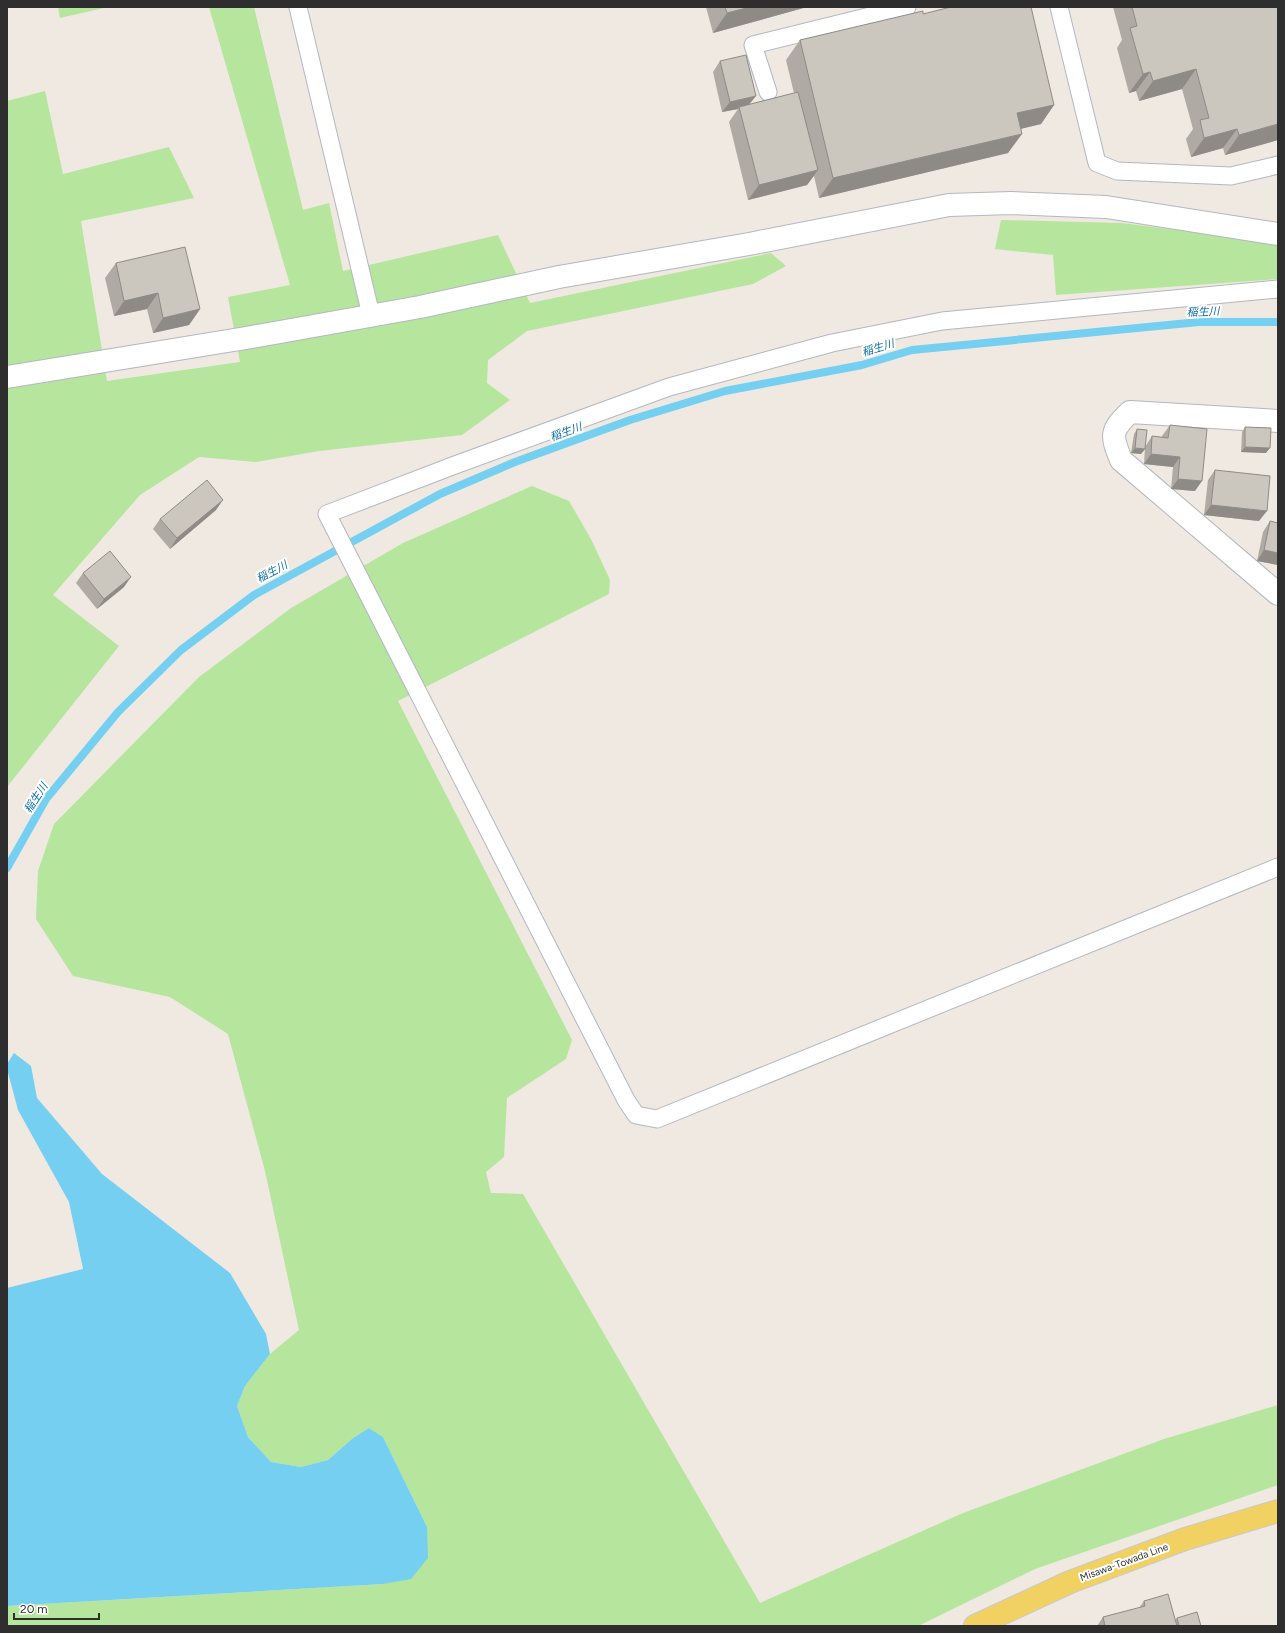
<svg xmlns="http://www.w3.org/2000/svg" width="1285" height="1633" font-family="Figtree,'Noto Sans JP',sans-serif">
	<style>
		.green { fill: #b6e59e }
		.water { fill: #75cff0 }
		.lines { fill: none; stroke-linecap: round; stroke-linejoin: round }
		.stream { stroke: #75cff0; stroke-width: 8 }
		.service-casing { stroke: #b4b7c1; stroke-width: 19 }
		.minor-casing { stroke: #b4b7c1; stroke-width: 24 }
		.primary-casing { stroke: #c9c9c9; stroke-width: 24 }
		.service { stroke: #fff; stroke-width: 17 }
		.minor { stroke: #fff; stroke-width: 22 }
		.primary { stroke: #f2d163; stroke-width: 22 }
		.wall { fill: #afaba4 }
		.shaded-wall { fill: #8e8b86 }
		.building { fill: #cbc7bf; stroke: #8e8b86 }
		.labels { text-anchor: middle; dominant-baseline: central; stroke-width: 4; stroke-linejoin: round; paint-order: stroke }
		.street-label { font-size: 10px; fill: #2e2e2e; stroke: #fff }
		.water-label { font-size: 11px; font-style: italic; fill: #0d6fa3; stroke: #fff }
	</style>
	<rect width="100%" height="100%" fill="#efe9e1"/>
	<!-- green -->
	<path class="green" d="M58,7H108L60,18Z
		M209,7H254L303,210L329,203L343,271L498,235L530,303L771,253L786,266L753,284L527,331L488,360L487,383L510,400L462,435L319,451L256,462L199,457L140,495L53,595L119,646L7,787V101L45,91L63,174L169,147L194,198L81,221L107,381L240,362L228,297L290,285Z
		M1001,220L1122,223L1278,243V279L1056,295L1053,255L995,249Z
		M532,486L569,501L591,539L610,580L609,594L398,701L572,1040L566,1059L507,1098L504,1157L486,1172L491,1193L523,1194L760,1603L963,1513L1164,1439L1278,1405V1485L1035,1569L918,1626H7V1606L383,1584L427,1527L383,1437L369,1428L353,1438L328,1460L301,1467L271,1462L248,1437L237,1406L245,1386L270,1354L299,1330L265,1171L228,1034L170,997L73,976L36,919L38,871L54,824L199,677L291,608L403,543Z"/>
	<!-- water -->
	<path class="water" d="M14,1053L31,1066L37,1098L102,1174L230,1273L266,1334L270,1354L245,1386L237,1406L248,1437L271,1462L301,1467L328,1460L353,1438L369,1428L383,1437L427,1527L428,1558L411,1579L383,1584L7,1606V1288L83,1269L69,1202L18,1110L7,1069V1064Z"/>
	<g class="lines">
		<!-- stream -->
		<path class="stream" d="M7,868L46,799L118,712L181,650L254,595L440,494L515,462L630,420L725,391L862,365L912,350L1199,322H1278"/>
		<defs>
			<path id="service" d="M298,7L371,315
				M1059,7L1097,163L1117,171L1231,176L1278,165
				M768,92L753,45L907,7
				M1278,289L942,321L832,343L669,387L455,465L327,514L626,1100L636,1115L657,1119L1278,867"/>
			<path id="minor" d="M7,377L246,338L420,307L559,277L749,244L949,205L1011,203L1106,207L1278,234
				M1278,421L1130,412C1110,431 1111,435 1121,460L1278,594"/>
			<path id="primary" d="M975,1626L1070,1582L1185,1539L1278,1511"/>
		</defs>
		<!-- service casing -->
		<use href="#service" class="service-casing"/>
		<!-- minor casing -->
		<use href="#minor" class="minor-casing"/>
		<!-- primary casing -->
		<use href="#primary" class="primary-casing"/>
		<!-- service -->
		<use href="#service" class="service"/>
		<!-- minor -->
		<use href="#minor" class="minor"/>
		<!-- primary -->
		<use href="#primary" class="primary"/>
	</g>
	<!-- wall -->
	<path class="wall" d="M706,7H807L713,33Z
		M1113,7H1278V140L1225,155L1223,148L1191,157L1186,139L1193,129L1182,89L1139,101L1136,91L1129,93L1117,48L1122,40Z
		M923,14L1054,105L1041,124L1020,129L1008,153L819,198L814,176L807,185L748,200L729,122L738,109L722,112L713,72L720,61L750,104L794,93L786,60L800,40Z
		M116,263L200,309L189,325L153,333L147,309L114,316L105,278Z
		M1170,425L1195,491L1171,489L1173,467L1144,464L1145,447L1152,436L1162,437V436Z
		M1245,427L1266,453L1241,452L1242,432Z
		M1137,429L1145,449L1141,454L1131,453L1134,434Z
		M1215,470L1259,521L1204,515L1208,480Z
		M216,510L170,549L153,529L160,519Z
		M1270,521L1278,523V565L1257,561L1263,532Z
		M83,573L124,587L97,609L76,583Z
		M1144,1601L1175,1620L1177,1618L1201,1626H1097L1103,1617L1139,1608Z"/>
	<!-- shaded-wall -->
	<path class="shaded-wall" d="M750,7H807L713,33L727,13Z
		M1196,69L1182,89L1139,101L1153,81Z
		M1150,72L1136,91L1129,93L1143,74Z
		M756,96L748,106L739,107L738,109L722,112L730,102Z
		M1054,105L1041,124L1003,133L1017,113Z
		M1278,124V140L1225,155L1239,135Z
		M1237,129L1223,148L1191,157L1204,138Z
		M1022,134L1008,153L819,198L833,178Z
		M818,170L807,185L748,200L759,185Z
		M158,293L147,309L114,316L124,301Z
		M200,309L189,325L153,333L163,318Z
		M1245,447L1270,448L1266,453L1241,452Z
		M1135,448L1145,449L1141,454L1131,453Z
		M1151,454L1180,457L1173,467L1144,464Z
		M1178,479L1202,481L1195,491L1171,489Z
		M223,500L216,510L170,549L177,538Z
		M1211,505L1267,511L1259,521L1204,515Z
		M1264,550L1278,553V565L1257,561Z
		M131,577L124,587L97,609L104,599Z"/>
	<!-- building -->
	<path class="building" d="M725,7H750L727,13Z
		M951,7H1031L1054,105L1017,113L1022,134L833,178L800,40L923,11V14Z
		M1132,7H1278V124L1239,135L1237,129L1204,138L1200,120L1209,118L1196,69L1153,81L1150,72L1143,74L1130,28L1137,26Z
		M746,55L756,96L730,102L720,61Z
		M798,92L818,170L759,185L739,107Z
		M185,247L200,309L163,318L158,293L124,301L116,263Z
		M1170,425L1207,429L1202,481L1178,479L1180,457L1151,454L1152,436L1168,438Z
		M1245,427L1271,428L1270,448L1245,447Z
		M1137,429L1147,430L1145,449L1135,448Z
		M1215,470L1270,476L1267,511L1211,505Z
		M207,480L223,500L177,538L160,519Z
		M1270,521L1278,523V553L1264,550Z
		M110,551L131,577L104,599L83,573Z
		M1168,1594L1177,1626H1105L1103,1617L1145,1606L1144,1601Z
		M1197,1612L1201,1626H1179L1177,1618Z"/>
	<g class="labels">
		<!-- street labels -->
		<g class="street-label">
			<text transform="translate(1124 1562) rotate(-20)">Misawa-Towada Line</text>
		</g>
		<!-- water labels -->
		<g class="water-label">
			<text transform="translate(1203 312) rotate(-2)">稲生川</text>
			<text transform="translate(878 348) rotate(-17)">稲生川</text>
			<text transform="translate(566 432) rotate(-20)">稲生川</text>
			<text transform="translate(272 572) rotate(-28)">稲生川</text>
			<text transform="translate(36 798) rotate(-57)">稲生川</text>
		</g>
	</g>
	<!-- border -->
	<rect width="1285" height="1633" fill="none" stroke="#2e2e2e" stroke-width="16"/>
	<!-- scale -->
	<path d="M14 1613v6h85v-6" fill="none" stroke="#2e2e2e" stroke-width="2"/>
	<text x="20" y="1613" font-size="12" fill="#2e2e2e" stroke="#ffffff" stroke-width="3" paint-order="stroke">20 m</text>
</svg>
